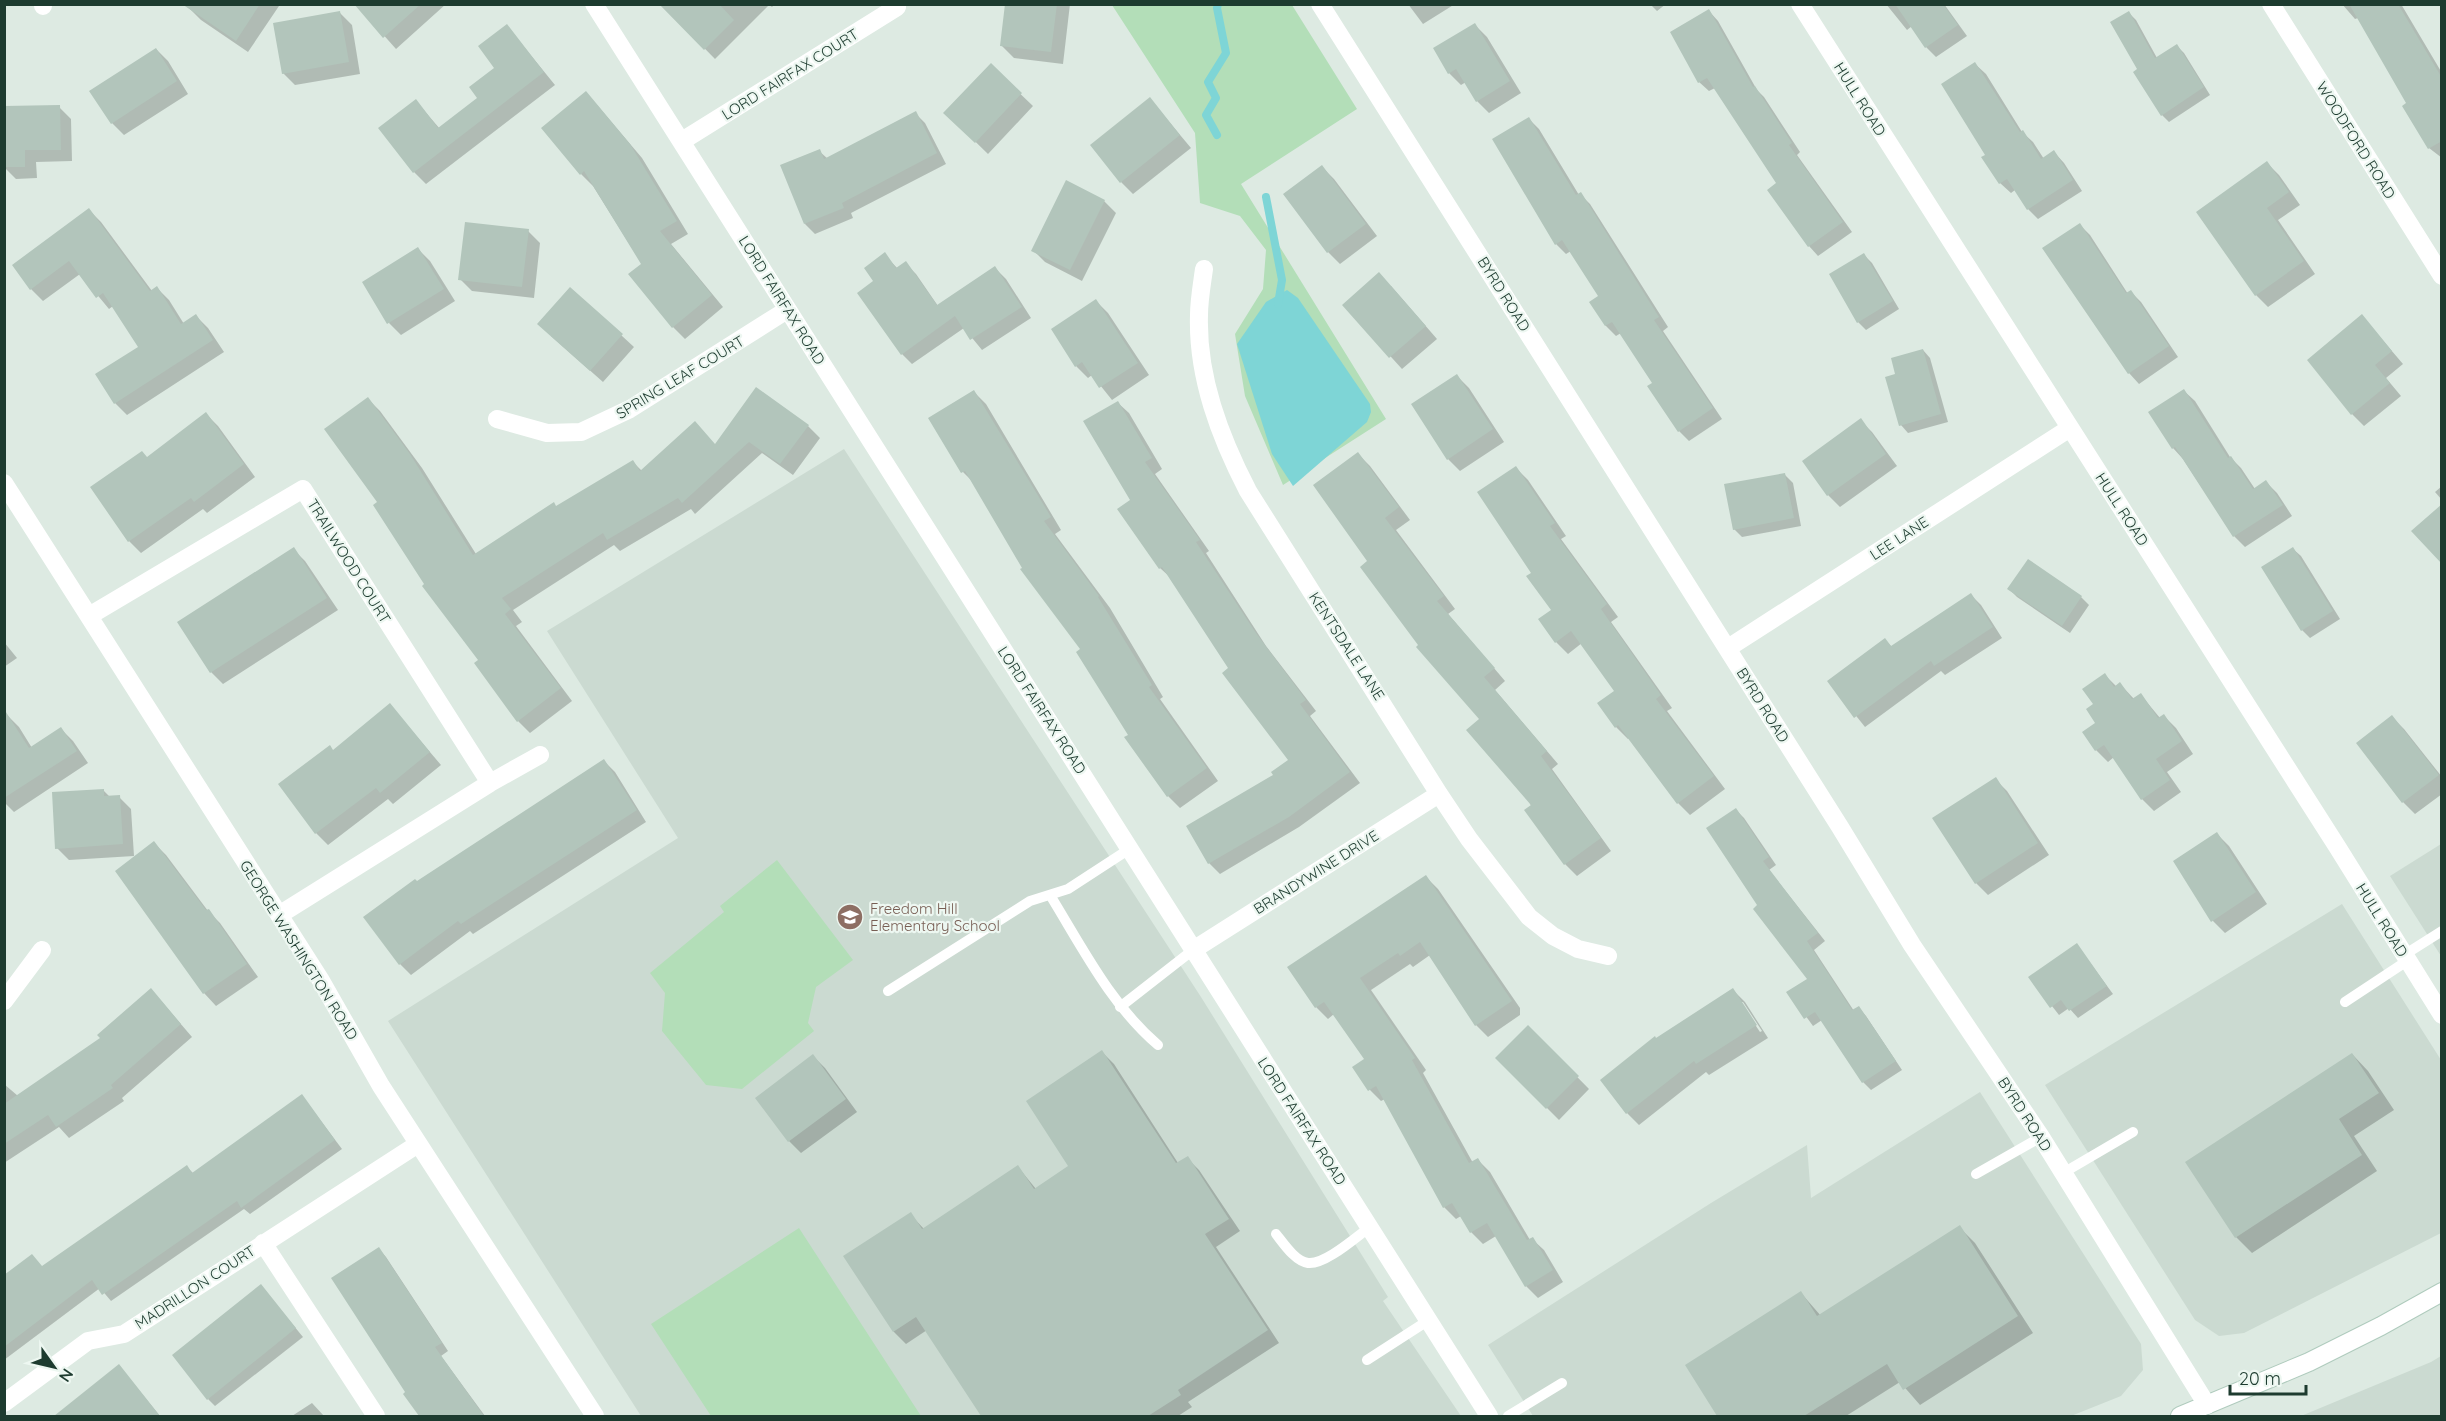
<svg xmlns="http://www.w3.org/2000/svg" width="2446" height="1421" font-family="Quicksand,sans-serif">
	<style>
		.built { fill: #cbdad1 }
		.green { fill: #b3deb8 }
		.water { fill: #7ed5d6 }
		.shadow { fill: #0003; fill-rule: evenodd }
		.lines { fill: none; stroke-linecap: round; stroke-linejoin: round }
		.stream { stroke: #7ed5d6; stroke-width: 8 }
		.building { fill: #b2c5bb }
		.secondary-casing { stroke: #afcbbd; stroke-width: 20 }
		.service { stroke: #fff; stroke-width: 10 }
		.minor { stroke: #fff; stroke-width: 18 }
		.tertiary { stroke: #fff; stroke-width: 18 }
		.secondary { stroke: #fff; stroke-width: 18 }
		.labels { text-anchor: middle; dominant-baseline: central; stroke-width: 4.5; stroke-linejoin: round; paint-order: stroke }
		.street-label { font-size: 15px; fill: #1d3b2f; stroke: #edf7f1 }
		.education-label { font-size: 15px; fill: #785e54; stroke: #edf7f1; text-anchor: start }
	</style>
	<rect width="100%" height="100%" fill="#ddeae2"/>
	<!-- built -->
	<path class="built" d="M844,449L1201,997L1388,1297L1383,1301L1461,1416H641L388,1021L678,838L547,631Z
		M2441,844V956L2390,876Z
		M2342,904L2441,1060V1233L2244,1333L2219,1336L2195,1320L2045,1085Z
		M1980,1092L2141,1344L2143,1370L2121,1396L2071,1416H1533L1488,1345L1711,1203L1807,1145L1811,1198Z
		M2441,1356V1416H2301L2431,1362Z"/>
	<!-- green -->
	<path class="green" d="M1112,5H1292L1357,109L1241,184L1386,419L1283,485L1245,396L1235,334L1263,289L1266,250L1240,216L1200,203L1195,133Z
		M777,860L853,960L816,987L808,1023L814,1031L742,1089L706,1085L662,1031L665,993L650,973L724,912L720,906Z
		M799,1228L921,1416H711L651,1324Z"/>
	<!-- water -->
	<path class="water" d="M1287,290L1298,298L1370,404L1371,412L1367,422L1293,486L1272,454L1237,344L1266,302Z"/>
	<!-- shadow -->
	<path class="shadow" d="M192,4H277L279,6L248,52L201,20L189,8Z
		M356,4H446L396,49Z
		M661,4H775L772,7L769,5L715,59Z
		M1007,4H1070L1063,64L1014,58L1002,46Z
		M1408,4H1455L1423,24Z
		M1650,4H1666L1657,11Z
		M1886,4H1944L1967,36L1936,57L1926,47L1912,26L1907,30Z
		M2342,4H2401L2442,73V158L2429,148L2408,104L2358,18L2355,19Z
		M1709,11L1718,21L1757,90L1764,97L1800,152L1797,155L1852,232L1818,256L1809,246L1778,184L1715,88L1709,91L1699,82Z
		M340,13L352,25L360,74L295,85L283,73Z
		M2129,13L2136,20L2157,58L2177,46L2184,53L2210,95L2169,122L2162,115L2139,70Z
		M1475,25L1487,37L1521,93L1489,113L1477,101L1466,82L1461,85L1449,73L1435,49Z
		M507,26L555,85L426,184L414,172L416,101L440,129L480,99L496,68Z
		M156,49L168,61L188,94L124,135L112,123L92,91Z
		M1975,64L1986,74L2022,132L2033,142L2044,159L2054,152L2064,163L2082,191L2038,219L2028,209L2015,190L2011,193L2000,183L1987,155Z
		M991,66L1033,106L988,154L946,113Z
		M1150,99L1191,148L1133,194L1121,182Z
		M597,105L642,158L688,234L671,244L723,307L685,339L673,327L642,264L593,186L581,174Z
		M59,107L71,119L72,161L36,162L37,178L16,179L4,167Z
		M915,113L925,123L946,164L851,213L853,218L815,234L805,224L819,151L828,159Z
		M1529,119L1539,129L1579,195L1580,194L1590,204L1668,327L1663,331L1722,419L1689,441L1679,431L1654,383L1621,333L1616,336L1606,326L1591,302L1600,296L1571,251L1566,254L1556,244Z
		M2267,163L2279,175L2300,205L2278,220L2315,274L2268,307L2256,295Z
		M1322,167L1334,179L1377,236L1340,264L1328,252Z
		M1104,201L1116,213L1082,281L1045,262L1033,250Z
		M89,210L101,222L152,291L157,288L169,300L184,324L196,316L208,328L224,352L127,415L115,403L140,348L113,306L109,309L80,274L43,301L31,289L14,265Z
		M2080,225L2090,235L2128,294L2131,292L2141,302L2178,357L2139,384L2129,373L2044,248Z
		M528,231L540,243L534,298L472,291L460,279Z
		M418,249L430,261L455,301L401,335L389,323Z
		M884,254L898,269L905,263L916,274L938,306L995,268L1006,279L1031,318L982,350L964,328L912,364L902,354L875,282Z
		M1864,255L1872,263L1899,309L1866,330L1858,322Z
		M1391,286L1437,339L1402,369L1344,305Z
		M571,289L634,347L603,382L551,336Z
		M1096,301L1108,313L1149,375L1112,400L1092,375L1088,378L1076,366Z
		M2362,316L2403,364L2386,378L2401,396L2364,426L2352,414Z
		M1923,350L1930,358L1948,422L1908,433L1901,425L1897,375Z
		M1457,376L1469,388L1504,442L1460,471L1448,459Z
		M2184,391L2195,401L2230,457L2241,468L2255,489L2266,482L2277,493L2292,516L2245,547L2234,536L2183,459L2173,448Z
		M974,392L986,404L1061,530L1055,534L1110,608L1163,697L1160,699L1218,781L1180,808L1168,796L1130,735L1082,650L1024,568L973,482L963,472Z
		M368,399L380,411L422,468L476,554L633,462L642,471L716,445L808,426L820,438L793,475L762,453L695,514L691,509L620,551L614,545L513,610L522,622L516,626L572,701L530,733L518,721L480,660L426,585L380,503Z
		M1118,403L1129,413L1162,469L1155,474L1209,551L1206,553L1266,646L1316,711L1310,716L1360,783L1299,827L1220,874L1209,863L1290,760L1171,578L1160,568L1131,500Z
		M206,414L218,426L255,477L207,513L203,509L141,553L129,541L148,458Z
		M1860,420L1872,432L1897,466L1840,507L1828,495L1804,461Z
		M1358,454L1370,466L1410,520L1396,530L1455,609L1448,614L1505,681L1495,690L1558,764L1552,769L1611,851L1577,876L1565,864L1481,719L1420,645L1369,561Z
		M1516,468L1528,480L1566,536L1561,539L1618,617L1611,622L1672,708L1667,711L1725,789L1690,815L1678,803L1629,738L1628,739L1616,727V691L1582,643L1568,654L1556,642L1553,610L1533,573Z
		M1785,475L1793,483L1801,526L1742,537L1734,529Z
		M2442,486V500L2435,492Z
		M293,549L305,561L338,610L223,684L211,672Z
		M2293,549L2301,556L2340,619L2310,638L2302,630L2263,567Z
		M2009,589L2081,597L2089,605L2070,633L2017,597Z
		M1971,595L1981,605L2002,638L1945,675L1941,671L1865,727L1829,682L1885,640L1892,647Z
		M4,642L17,658L4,667Z
		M2105,675L2117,687L2120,684L2135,700L2141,695L2160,718L2164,716L2176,728L2193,754L2167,772L2181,792L2154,811L2142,799L2114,757L2108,762L2096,750L2098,723L2095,704Z
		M390,705L441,765L393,804L388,799L328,845L316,833L334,752Z
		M7,715L19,727L32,748L61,729L73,741L88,763L14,812L4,802V716Z
		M2392,717L2404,729L2442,777V794L2415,814L2403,802Z
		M604,761L615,772L646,822L473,934L470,931L411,975L400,964L417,883Z
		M1995,779L2007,791L2049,855L1988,895L1976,883Z
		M104,791L110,797H119L131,809L134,856L69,860L57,848Z
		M1736,810L1744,818L1776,865L1769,870L1825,941L1814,950L1854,1011L1859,1008L1866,1016L1902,1070L1871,1090L1863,1082L1822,1020L1813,1026L1789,993L1809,979L1759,906Z
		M2217,834L2229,846L2267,904L2225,933L2213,921Z
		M154,843L166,855L208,911L220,923L258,977L216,1006L204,993L117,871Z
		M1426,877L1438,889L1520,1008V1015L1488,1037L1476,1025L1430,955L1413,967L1410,964L1371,990L1426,1070L1423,1073L1473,1163L1478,1160L1490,1172L1530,1240L1532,1239L1544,1250L1563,1282L1538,1298L1526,1286L1496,1236L1483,1244L1471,1232L1461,1216L1456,1219L1444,1207L1385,1099L1381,1101L1370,1090L1366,1060L1334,1014L1328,1019L1316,1007Z
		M2077,945L2113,994L2078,1018L2069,1008L2059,1015L2030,978Z
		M1733,990L1745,1002L1768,1038L1709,1075L1706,1072L1639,1125L1627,1113L1656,1040ZM1740,1002H1743L1762,1031L1760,1032Z
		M162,1002L192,1037L122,1098L124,1101L69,1138L59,1127L4,1163V1084L18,1096Z
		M1528,1027L1589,1089L1559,1120L1497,1058Z
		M1102,1052L1114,1064L1178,1163L1187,1158L1199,1170L1240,1231L1216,1247L1279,1343L1188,1402L1192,1407L1178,1416H983L927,1330L906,1344L894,1332L845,1256L910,1214L924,1229L1018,1167L1036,1189L1070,1166Z
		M2352,1054L2368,1071L2394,1110L2354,1136L2377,1171L2252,1253L2236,1237Z
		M813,1056L825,1068L857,1112L801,1153L789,1141L757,1098Z
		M302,1096L342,1149L250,1214L244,1209L111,1301L100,1288L4,1360V1277L32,1256L43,1268L187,1167L194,1174Z
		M1959,1227L1975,1243L2033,1333L1920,1405L1900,1382L1846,1416H1719L1687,1366L1801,1293L1821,1316Z
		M379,1249L386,1257L448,1351L441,1356L485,1416H420L405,1394L407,1393Z
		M261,1286L303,1337L215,1406L208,1399Z
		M119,1366L160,1416H56Z
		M312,1403L324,1416H292Z"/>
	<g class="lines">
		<!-- stream -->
		<path class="stream" d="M1217,135L1206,115L1216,98L1208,82L1226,53L1217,8L1218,4
			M1266,197L1282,280L1278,304"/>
	</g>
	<!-- building -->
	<path class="building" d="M182,4H260L236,41Z
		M354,4H421L383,38Z
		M659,4H719L734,20L704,50Z
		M1005,4H1057L1051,52L1000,46Z
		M1895,4H1943L1958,25L1925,48Z
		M2349,4H2398L2442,78V141L2428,149L2402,106L2406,103Z
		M1709,9L1753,87L1755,86L1792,143L1789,145L1843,222L1808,247L1767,190L1776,183L1707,78L1698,83L1670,32Z
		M340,11L349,62L282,74L273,23Z
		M2129,11L2155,58L2177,44L2204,87L2161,116L2133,72L2137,69L2110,22Z
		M1475,23L1510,81L1476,102L1456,69L1448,74L1433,48Z
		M507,24L544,72L413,173L378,128L416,99L438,128L477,98L469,87L494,68L478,46Z
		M156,48L177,81L111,124L89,91Z
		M1975,62L2020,132L2023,130L2041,159L2054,150L2073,180L2027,210L2007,179L1999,184L1981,157L1985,155L1941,84Z
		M991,63L1022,93L975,143L943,113Z
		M586,91L630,144L677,221L660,231L712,295L672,328L628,274L641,264L584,171L580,175L541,128Z
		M1150,97L1180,135L1120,183L1090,145Z
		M60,105L61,150H25V167H4V106Z
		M916,111L937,153L842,203L844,208L804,224L780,165L820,149L824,159Z
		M1529,117L1576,195L1581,192L1617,250L1659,317L1654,320L1713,408L1678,432L1647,386L1652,383L1612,322L1605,326L1589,302L1598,296L1562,240L1555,245L1492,139Z
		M2267,161L2289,192L2267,208L2304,261L2255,296L2196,212Z
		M1322,165L1366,224L1327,253L1283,194Z
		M1066,180L1105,200L1070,270L1031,251Z
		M89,208L150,291L157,286L181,324L196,314L213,340L114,404L95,374L138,347L103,293L96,298L69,261L30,290L12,265Z
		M465,222L529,229L522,287L458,280Z
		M2080,223L2126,293L2131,290L2169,346L2128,374L2042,248Z
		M418,247L444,289L387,324L362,282Z
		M885,252L896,268L906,261L937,305L995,266L1022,307L970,340L955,316L901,355L857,293L873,281L864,268Z
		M1864,253L1893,301L1857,323L1829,274Z
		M1379,272L1426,326L1389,358L1342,305Z
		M570,287L623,334L590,371L537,324Z
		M1096,299L1138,363L1099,388L1082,362L1075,367L1051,329Z
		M2362,314L2392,351L2375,365L2390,383L2351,415L2307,360Z
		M1923,349L1941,414L1899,426L1885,377L1895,374L1891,358Z
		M1457,374L1493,429L1447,460L1411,404Z
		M756,387L809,425L780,464L749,442L682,503L678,498L607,540L603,533L502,598L511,609L505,614L561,688L517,722L474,663L478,660L422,586L424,584L373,505L377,502L324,429L368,397L410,454L473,555L554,502L556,506L633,460L640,471L695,421L715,444Z
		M2184,389L2228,458L2231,456L2253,489L2266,480L2283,505L2233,537L2175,447L2172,449L2148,412Z
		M974,390L1051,517L1044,521L1099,596L1098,597L1152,685L1149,687L1207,768L1167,797L1124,737L1128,735L1076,652L1080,649L1020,569L1022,568L965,471L961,473L928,418Z
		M1118,401L1152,458L1145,462L1200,540L1196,542L1256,633L1306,700L1300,704L1350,772L1289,817L1208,864L1186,826L1273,775L1271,772L1288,760L1222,673L1228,668L1162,567L1159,569L1117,509L1130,500L1083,421Z
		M206,412L244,464L194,502L191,498L128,542L90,487L142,451L147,457Z
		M1861,418L1886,454L1827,496L1802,461Z
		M1358,452L1399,507L1385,518L1444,596L1437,601L1495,668L1484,677L1547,751L1541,756L1601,838L1564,865L1524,810L1531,805L1466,730L1479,719L1416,647L1418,645L1360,567L1367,561L1313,485Z
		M1516,466L1555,523L1550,526L1607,604L1601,609L1661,695L1656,699L1714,776L1677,804L1618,725L1615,728L1597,703L1614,691L1571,631L1555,643L1538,619L1551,610L1526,576L1531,573L1477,492Z
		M1785,473L1794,518L1733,530L1724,484Z
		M2442,504V564L2411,531Z
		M294,547L327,598L210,673L177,622Z
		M2293,547L2333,611L2301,631L2261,567Z
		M2028,559L2082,596L2062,626L2007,589Z
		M1971,593L1993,627L1934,666L1931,661L1854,718L1827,681L1885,638L1891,646Z
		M2105,673L2114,687L2120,682L2132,699L2141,693L2158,718L2164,714L2182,741L2156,759L2170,780L2141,800L2104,745L2095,751L2082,732L2095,723L2086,709L2093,704L2082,689Z
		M390,703L430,752L380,793L376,788L315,834L278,784L330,745L333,750Z
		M4,709L29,748L61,727L77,751L4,798Z
		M2392,715L2439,775L2402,803L2356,743Z
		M604,759L637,810L461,924L458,921L399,965L363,917L415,879L417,881Z
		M1996,777L2038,843L1975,884L1932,818Z
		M104,789V796L120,795L123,844L55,849L52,792Z
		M1736,808L1769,857L1763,861L1818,933L1807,941L1852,1010L1859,1006L1896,1061L1862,1083L1815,1012L1804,1019L1786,992L1807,979L1753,909L1757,905L1706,828Z
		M2217,832L2256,892L2211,922L2173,861Z
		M154,841L206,910L209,909L247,964L203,994L115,871Z
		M1426,875L1512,1001L1475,1026L1420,942L1400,956L1398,953L1360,978L1415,1058L1412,1060L1469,1163L1478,1158L1527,1240L1533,1237L1553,1270L1525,1287L1487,1223L1470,1233L1452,1203L1443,1208L1376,1086L1368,1091L1352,1067L1364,1059L1324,1002L1315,1008L1287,967Z
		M2077,943L2107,986L2069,1011L2061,1000L2050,1008L2028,977Z
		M151,988L181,1024L111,1085L113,1088L56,1127L48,1115L4,1144V1104L100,1038L97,1035Z
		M1733,988L1757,1025L1696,1064L1694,1061L1626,1114L1600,1080L1655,1036L1656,1038Z
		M1528,1025L1579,1076L1546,1109L1495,1058Z
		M1102,1050L1176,1163L1188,1156L1229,1219L1205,1234L1268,1330L1178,1390L1181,1395L1148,1416H981L916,1317L893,1332L843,1256L911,1212L922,1229L1018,1165L1034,1189L1068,1166L1026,1101Z
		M2352,1053L2379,1093L2339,1119L2362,1155L2235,1238L2185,1162Z
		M813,1054L846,1099L788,1142L755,1098Z
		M302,1094L335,1140L241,1208L237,1201L102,1295L92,1280L4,1347V1275L32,1254L42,1266L187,1165L192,1173Z
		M1960,1225L2018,1316L1903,1390L1887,1364L1804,1416H1717L1685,1365L1801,1291L1817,1316Z
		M379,1247L442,1343L435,1347L484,1416H419L403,1394L405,1392L331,1278Z
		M261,1284L296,1328L207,1400L172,1355Z
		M119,1364L160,1416H54Z"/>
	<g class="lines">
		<defs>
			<path id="secondary" d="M2180,1416L2309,1362L2381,1326L2442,1292"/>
		</defs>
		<!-- secondary casing -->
		<use href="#secondary" class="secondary-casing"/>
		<!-- service -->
		<path class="service" d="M1050,895C1082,947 1111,1005 1158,1045
			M2404,955L2442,931
			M888,991L1030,901L1068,889L1131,848
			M2345,1002L2407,961
			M1120,1007L1193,950
			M2063,1173L2133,1132
			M1976,1174L2041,1137
			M1276,1234C1284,1244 1295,1261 1308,1263C1325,1265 1356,1237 1370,1227
			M1367,1360L1429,1320
			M1508,1416L1562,1383"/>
		<!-- minor -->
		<path class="minor" d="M43,4V6
			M594,4L1489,1416
			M1320,4L1840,827L1912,945L2041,1137L2207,1405
			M1800,4L2338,848L2442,1015
			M682,141L897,7
			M1204,269C1202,284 1199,300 1199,315C1197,377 1220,437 1248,491L1439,794L1469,839L1529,917L1553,936L1578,949L1608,956
			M497,419L547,433L581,432L630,409L787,310
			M4,483L320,979L381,1086L595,1416
			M89,616L303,489L490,783
			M1728,648L2070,428
			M279,915L490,783L540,755
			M1193,950L1439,794
			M4,1001L42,950
			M263,1243L376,1416
			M4,1403L88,1341L124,1334L418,1144"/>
		<!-- tertiary -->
		<path class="tertiary" d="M2271,4L2442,276"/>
		<!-- secondary -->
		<use href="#secondary" class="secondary"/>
	</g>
	<!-- icons -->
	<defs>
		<symbol id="school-disc" viewBox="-11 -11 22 22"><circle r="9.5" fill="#8d6e63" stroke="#edf7f1"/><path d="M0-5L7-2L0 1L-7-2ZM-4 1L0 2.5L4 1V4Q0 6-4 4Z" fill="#fff"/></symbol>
	</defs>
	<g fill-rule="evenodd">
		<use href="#school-disc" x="835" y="902" width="30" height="30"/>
	</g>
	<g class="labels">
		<!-- street labels -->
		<g class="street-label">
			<text transform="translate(790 74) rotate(-32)">LORD FAIRFAX COURT</text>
			<text transform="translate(1860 99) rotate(58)">HULL ROAD</text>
			<text transform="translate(2356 140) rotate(58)">WOODFORD ROAD</text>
			<text transform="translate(1504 294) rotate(58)">BYRD ROAD</text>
			<text transform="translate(782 300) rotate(58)">LORD FAIRFAX ROAD</text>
			<text transform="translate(680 377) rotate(-31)">SPRING LEAF COURT</text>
			<text transform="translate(2122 509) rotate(57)">HULL ROAD</text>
			<text transform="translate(1899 538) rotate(-33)">LEE LANE</text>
			<text transform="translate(349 561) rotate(58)">TRAILWOOD COURT</text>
			<text transform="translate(1347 646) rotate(57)">KENTSDALE LANE</text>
			<text transform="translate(1763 705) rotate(58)">BYRD ROAD</text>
			<text transform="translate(1042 710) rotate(57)">LORD FAIRFAX ROAD</text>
			<text transform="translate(1316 872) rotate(-32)">BRANDYWINE DRIVE</text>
			<text transform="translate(2382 920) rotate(58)">HULL ROAD</text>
			<text transform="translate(299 950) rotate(58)">GEORGE WASHINGTON ROAD</text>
			<text transform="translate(2025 1114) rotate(57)">BYRD ROAD</text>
			<text transform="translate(1302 1121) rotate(57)">LORD FAIRFAX ROAD</text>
			<text transform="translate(195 1287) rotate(-33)">MADRILLON COURT</text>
		</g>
		<!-- education labels -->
		<g class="education-label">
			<text x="870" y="908">Freedom Hill<tspan x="870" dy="17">Elementary School</tspan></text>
		</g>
	</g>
	<!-- border -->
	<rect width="2446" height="1421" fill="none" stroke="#1d3b2f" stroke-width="12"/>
	<!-- north arrow -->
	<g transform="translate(54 1367) rotate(124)" stroke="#edf7f1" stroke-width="4.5" paint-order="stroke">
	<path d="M0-4.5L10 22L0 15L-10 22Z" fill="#1d3b2f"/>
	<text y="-9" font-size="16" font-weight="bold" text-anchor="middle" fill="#1d3b2f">N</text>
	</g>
	<!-- scale -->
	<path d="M2230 1385v9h76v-9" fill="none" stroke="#1d3b2f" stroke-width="3"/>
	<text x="2239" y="1385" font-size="18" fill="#1d3b2f" stroke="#edf7f1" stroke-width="4.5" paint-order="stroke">20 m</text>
</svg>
